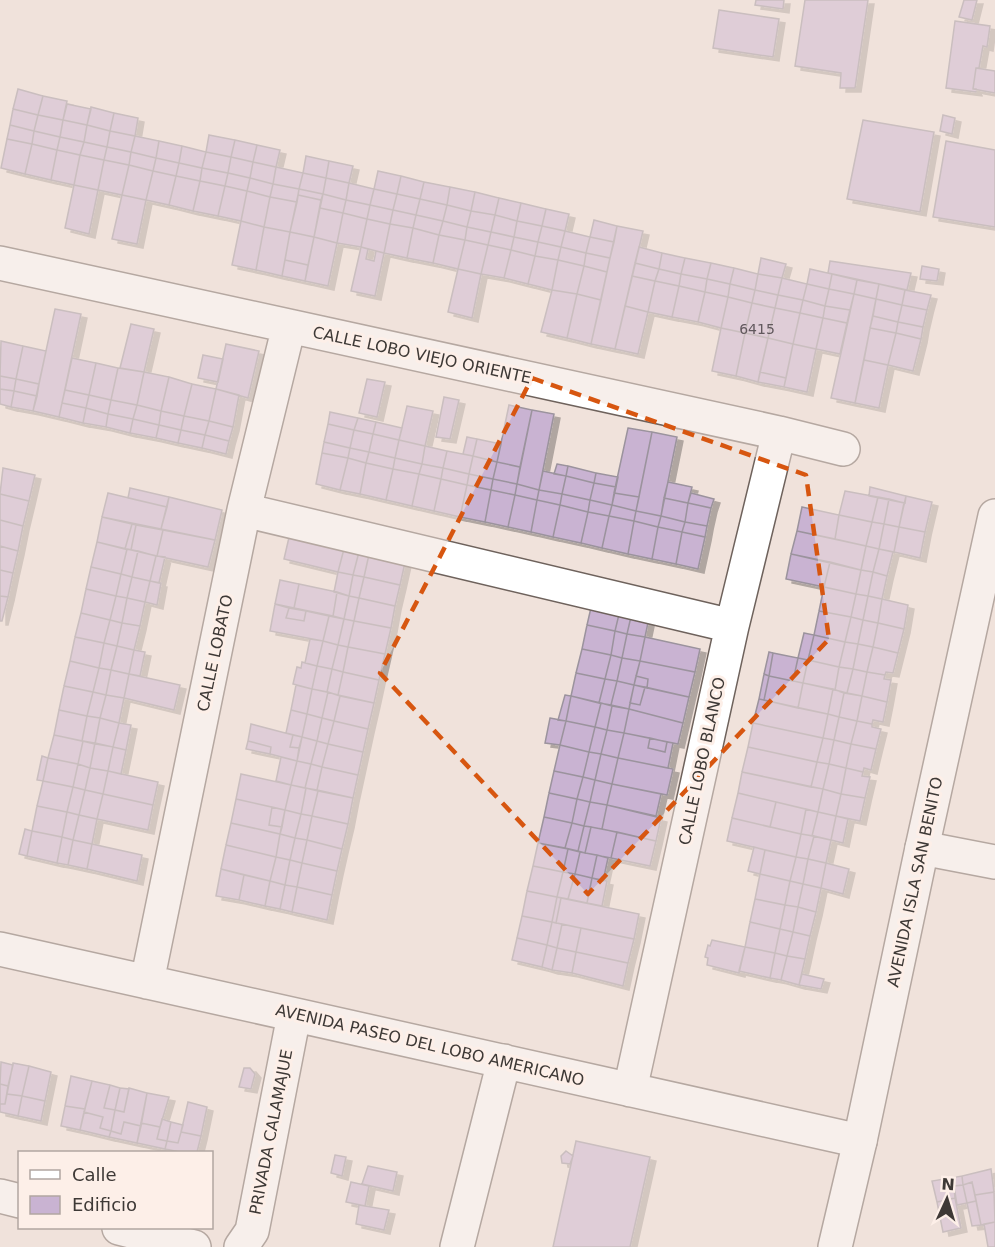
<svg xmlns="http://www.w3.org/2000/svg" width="995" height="1247" font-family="'DejaVu Sans',sans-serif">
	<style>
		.building { fill: #c9b3d2; stroke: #9b939d; stroke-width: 1.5; filter: url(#shadow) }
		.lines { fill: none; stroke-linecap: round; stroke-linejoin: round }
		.minor-casing { stroke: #6e625c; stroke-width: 36 }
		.major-casing { stroke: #6e625c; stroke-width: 36 }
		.minor { stroke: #fff; stroke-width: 33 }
		.major { stroke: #fff; stroke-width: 33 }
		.marked { fill: none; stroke: #d75610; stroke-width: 4.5; stroke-dasharray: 12 8; stroke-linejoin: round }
		.labels { text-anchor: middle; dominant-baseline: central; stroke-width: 6; stroke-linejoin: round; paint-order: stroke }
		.number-label { font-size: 14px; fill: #61585d }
		.street-label { font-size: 16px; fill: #3e3936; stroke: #fdefe8 }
	</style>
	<defs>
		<filter id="shadow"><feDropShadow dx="6" dy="4" stdDeviation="0" flood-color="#0004"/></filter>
	</defs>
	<rect width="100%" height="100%" fill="#f0e2db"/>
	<!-- building -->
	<path class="building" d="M756,0H784L783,9L755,5Z
		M805,0H868L855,88H840L841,73L795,66Z
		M964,0H977L972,20L959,17Z
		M719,10L779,19L773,57L713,48Z
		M955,21L990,26L987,47L983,46L979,68H976L973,89H976V92L946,88Z
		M976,68L995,71V93L973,89Z
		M18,89L43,96L38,115L13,109Z
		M43,96L67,101L63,120L38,115Z
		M67,104L91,109L87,125L63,120Z
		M91,107L114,113L110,131L87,125Z
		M13,109L38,115L34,131L10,125Z
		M114,113L138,118L135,136L110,131Z
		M38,115L63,120L60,137L34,131Z
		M943,115L955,118L952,134L940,131Z
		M63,120L87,125L84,142L60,137Z
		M863,120L934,132L920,212L847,199Z
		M10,125L34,131L32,144L7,139Z
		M87,125L110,131L107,147L84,142Z
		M34,131L60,137L57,150L32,144Z
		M110,131L135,136L131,152L107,147Z
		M209,135L235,140L231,157L206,152Z
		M135,136L159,141L156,158L131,152Z
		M60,137L84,142L80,155L57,150Z
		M7,139L32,144L25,174L1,168Z
		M235,140L257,145L253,162L231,157Z
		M159,141L182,146L179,163L156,158Z
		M946,141L995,150V227L933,217Z
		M84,142L107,147L104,160L80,155Z
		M32,144L57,150L51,180L25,174Z
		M257,145L280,150L276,167L253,162Z
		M182,146L206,152L202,168L179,163Z
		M107,147L131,152L129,165L104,160Z
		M57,150L80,155L74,185L51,180Z
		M131,152L156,158L153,171L129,165Z
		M206,152L231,157L228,173L202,168Z
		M80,155L104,160L98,190L74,185Z
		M306,156L329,161L326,178L303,173Z
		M231,157L253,162L250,178L228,173Z
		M156,158L179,163L176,176L153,171Z
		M104,160L129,165L122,195L98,190Z
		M329,161L353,166L349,183L326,178Z
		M253,162L276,167L273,184L250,178Z
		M179,163L202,168L200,181L176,176Z
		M129,165L153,171L146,200L122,195Z
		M276,167L303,173L299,189L273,184Z
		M202,168L228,173L225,186L200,181Z
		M153,171L176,176L169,205L146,200Z
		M378,171L401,176L397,194L374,189Z
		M228,173L250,178L247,191L225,186Z
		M303,173L326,178L323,194L299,189Z
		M176,176L200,181L193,211L169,205Z
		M401,176L424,182L420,199L397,194Z
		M250,178L273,184L270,197L247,191Z
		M326,178L349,183L346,200L323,194Z
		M200,181L225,186L218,216L193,211Z
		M424,182L450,187L447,205L420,199Z
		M349,183L374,189L370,205L346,200Z
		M273,184L299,189L297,202L270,197Z
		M74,185L98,190L89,234L65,228Z
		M225,186L247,191L241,221L218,216Z
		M450,187L475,192L471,211L447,205Z
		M299,189L323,194L321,200L298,195Z
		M374,189L397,194L393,210L370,205Z
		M247,191L270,197L264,227L241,221Z
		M475,192L499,198L495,215L471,211Z
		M323,194L346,200L343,213L320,208Z
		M397,194L420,199L416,215L393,210Z
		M122,195L146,200L137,244L112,239Z
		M298,195L321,200L314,237L290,232Z
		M270,197L297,202L290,232L264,227Z
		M499,198L521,203L517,221L495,215Z
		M420,199L447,205L443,221L416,215Z
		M346,200L370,205L367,219L343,213Z
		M521,203L546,209L542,226L517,221Z
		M370,205L393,210L390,224L367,219Z
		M447,205L471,211L467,227L443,221Z
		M320,208L343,213L337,243L314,237Z
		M546,209L569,214L565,231L542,226Z
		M393,210L416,215L413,228L390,224Z
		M471,211L495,215L491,232L467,227Z
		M343,213L367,219L361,247L337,243Z
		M416,215L443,221L439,235L413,228Z
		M495,215L517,221L514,237L491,232Z
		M367,219L390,224L384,253L361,247Z
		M594,220L617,226L614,242L590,237Z
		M241,221L264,227L256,270L232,265Z
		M443,221L467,227L465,240L439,235Z
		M517,221L542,226L538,242L514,237Z
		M390,224L413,228L407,258L384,253Z
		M542,226L565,231L561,247L538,242Z
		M617,226L643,231L615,349L591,344Z
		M264,227L290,232L282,276L256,270Z
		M467,227L491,232L488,245L465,240Z
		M413,228L439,235L433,263L407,258Z
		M565,231L590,237L586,253L561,247Z
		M290,232L314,237L308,265L285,260Z
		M491,232L514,237L511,250L488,245Z
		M439,235L465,240L458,269L433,263Z
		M314,237L337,243L328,286L305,281Z
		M514,237L538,242L535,256L511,250Z
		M590,237L614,242L610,258L586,253Z
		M465,240L488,245L481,274L458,269Z
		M538,242L561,247L558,260L535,256Z
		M488,245L511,250L504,278L481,274Z
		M361,247L368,249L366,259L374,261L376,251L384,253L375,296L351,291Z
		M561,247L586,253L584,266L558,260Z
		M639,247L662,253L659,269L635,263Z
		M511,250L535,256L528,284L504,278Z
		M586,253L610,258L607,272L584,266Z
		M662,253L685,258L681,274L659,269Z
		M535,256L558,260L552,290L528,284Z
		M685,258L711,263L707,279L681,274Z
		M761,258L786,264L782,278L758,274Z
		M285,260L308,265L305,281L282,276Z
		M558,260L584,266L577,294L552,290Z
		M830,261L911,273L907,290L828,273Z
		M635,263L659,269L655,281L632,276Z
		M711,263L734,268L730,284L707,279Z
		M584,266L607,272L601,300L577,294Z
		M922,266L939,269L937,281L920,279Z
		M734,268L758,274L755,290L730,284Z
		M458,269L481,274L472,318L448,312Z
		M659,269L681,274L679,286L655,281Z
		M810,269L832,274L829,289L807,284Z
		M681,274L707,279L705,292L679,286Z
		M758,274L782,278L778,295L755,290Z
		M832,274L857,280L854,294L829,289Z
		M632,276L655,281L648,312L625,306Z
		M782,278L807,284L803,300L778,295Z
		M707,279L730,284L728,297L705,292Z
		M857,280L879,284L876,299L854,294Z
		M655,281L679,286L672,317L648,312Z
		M730,284L755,290L752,303L728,297Z
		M807,284L829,289L825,306L803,300Z
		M879,284L905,290L902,305L876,299Z
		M679,286L705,292L698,322L672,317Z
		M829,289L854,294L850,310L825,306Z
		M552,290L577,294L567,338L541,332Z
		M755,290L778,295L775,308L752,303Z
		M905,290L931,295L927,310L902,305Z
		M705,292L728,297L721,328L698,322Z
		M577,294L601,300L591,344L567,338Z
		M854,294L876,299L855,403L831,398Z
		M778,295L803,300L800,313L775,308Z
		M728,297L752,303L745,333L721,328Z
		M876,299L902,305L898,322L873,316Z
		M803,300L825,306L823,318L800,313Z
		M752,303L775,308L768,338L745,333Z
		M902,305L927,310L923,327L898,322Z
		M625,306L648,312L638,354L615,349Z
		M825,306L850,310L847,323L823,318Z
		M775,308L800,313L793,344L768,338Z
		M55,309L81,314L59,417L33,411Z
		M800,313L823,318L816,349L793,344Z
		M873,316L898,322L896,333L870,328Z
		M823,318L847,323L840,354L816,349Z
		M898,322L923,327L921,339L896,333Z
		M131,324L154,329L144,372L120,368Z
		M721,328L745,333L736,376L712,371Z
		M870,328L896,333L888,365L864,360Z
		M745,333L768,338L758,382L736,376Z
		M896,333L921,339L913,371L888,365Z
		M768,338L793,344L786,378L760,372Z
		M1,341L23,346L16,379L0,376Z
		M226,344L259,351L248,398L216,389Z
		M793,344L816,349L807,392L784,387Z
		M23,346L46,351L39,384L16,379Z
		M203,355L223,359L218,382L198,378Z
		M72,358L96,363L89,395L65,390Z
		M864,360L888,365L879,408L855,403Z
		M96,363L118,368L111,400L89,395Z
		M118,368L144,372L137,405L111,400Z
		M144,372L169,377L161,411L137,405Z
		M760,372L786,378L784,387L758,382Z
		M0,376L16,379L14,391L0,389Z
		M169,377L192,384L184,416L161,411Z
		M16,379L39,384L37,396L14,391Z
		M367,379L385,382L377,417L359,413Z
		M192,384L216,389L209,421L184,416Z
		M0,389L14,391L11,407L0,404Z
		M216,389L239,395L233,427L209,421Z
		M65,390L89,395L86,408L62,403Z
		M14,391L37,396L33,411L11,407Z
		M89,395L111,400L108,414L86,408Z
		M444,397L459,400L450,439L436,437Z
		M111,400L137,405L133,419L108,414Z
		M62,403L86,408L83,423L59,417Z
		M137,405L161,411L159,425L133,419Z
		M509,405L532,410L520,467L497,462Z
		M407,406L433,411L425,446L399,440Z
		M86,408L108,414L106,427L83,423Z
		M532,410L554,414L539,490L517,484Z
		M161,411L184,416L181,430L159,425Z
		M330,412L358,418L354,430L328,424Z
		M108,414L133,419L130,433L106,427Z
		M184,416L209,421L205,435L181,430Z
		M358,418L376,422L373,434L354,430Z
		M133,419L159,425L156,438L130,433Z
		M209,421L233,427L229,441L205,435Z
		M376,422L402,428L399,440L373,434Z
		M328,424L354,430L350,448L324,442Z
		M159,425L181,430L178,443L156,438Z
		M628,428L652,432L639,497L614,493Z
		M181,430L205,435L202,448L178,443Z
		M354,430L373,434L369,452L350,448Z
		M652,432L677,437L661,516L636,511Z
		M373,434L399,440L395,458L369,452Z
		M205,435L229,441L226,454L202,448Z
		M467,437L477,439L473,456L463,454Z
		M477,439L501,444L497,462L473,456Z
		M399,440L425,446L422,464L395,458Z
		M324,442L350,448L348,458L322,453Z
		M425,446L447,451L443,468L422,464Z
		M350,448L369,452L366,463L348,458Z
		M447,451L473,456L469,474L443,468Z
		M369,452L395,458L393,469L366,463Z
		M322,453L348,458L340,490L316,484Z
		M473,456L497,462L493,479L469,474Z
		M348,458L366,463L360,494L340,490Z
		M395,458L422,464L419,474L393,469Z
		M497,462L520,467L517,484L493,479Z
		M366,463L393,469L386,500L360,494Z
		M422,464L443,468L441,479L419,474Z
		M557,464L568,466L566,476L554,474Z
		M568,466L596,473L594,483L566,476Z
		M3,468L35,475L29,501L0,494Z
		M443,468L469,474L467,485L441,479Z
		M393,469L419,474L412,506L386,500Z
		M543,471L566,476L562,494L539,490Z
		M596,473L618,477L616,487L594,483Z
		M419,474L441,479L434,511L412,506Z
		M469,474L493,479L491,490L467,485Z
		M566,476L594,483L590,500L562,494Z
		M441,479L467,485L460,517L434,511Z
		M493,479L517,484L515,495L491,490Z
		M668,482L692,487L688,503L664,498Z
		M594,483L616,487L612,505L590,500Z
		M517,484L539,490L537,500L515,495Z
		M467,485L491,490L485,522L460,517Z
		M870,487L906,496L905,503L869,496Z
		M130,488L169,497L167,507L128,498Z
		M491,490L515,495L508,527L485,522Z
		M539,490L562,494L560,505L537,500Z
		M845,491L878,497L872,522L839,515Z
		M108,493L167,507L161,529L102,517Z
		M614,493L639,497L636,511L612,505Z
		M691,493L714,499L711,508L688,503Z
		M0,494L29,501L23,526L0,520Z
		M562,494L590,500L588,512L560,505Z
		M515,495L537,500L531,532L508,527Z
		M906,496L932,502L925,532L899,527Z
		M169,497L222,510L215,540L161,529Z
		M878,497L889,499L884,524L872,522Z
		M664,498L688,503L685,522L661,516Z
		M889,499L904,503L899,527L884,524Z
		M537,500L560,505L553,537L531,532Z
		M590,500L612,505L609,516L588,512Z
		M688,503L711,508L707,526L685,522Z
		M560,505L588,512L581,543L553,537Z
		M612,505L636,511L634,521L609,516Z
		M802,507L839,515L835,539L797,531Z
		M636,511L661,516L658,527L634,521Z
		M588,512L609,516L602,548L581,543Z
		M839,515L872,522L866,546L835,539Z
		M609,516L634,521L628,554L602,548Z
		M661,516L685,522L682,532L658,527Z
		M102,517L132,524L125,549L97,542Z
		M0,520L23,526L18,551L0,546Z
		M634,521L658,527L652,559L628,554Z
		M685,522L707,526L705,537L682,532Z
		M872,522L884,524L879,549L866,546Z
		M132,524L136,525L131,550L125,549Z
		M884,524L899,527L894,552L879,549Z
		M136,525L163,530L157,556L131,550Z
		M658,527L682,532L676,564L652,559Z
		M899,527L925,532L920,558L894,552Z
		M163,530L215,540L208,567L157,556Z
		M797,531L866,546L861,570L791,554Z
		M682,532L705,537L698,569L676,564Z
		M290,533L345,545L338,572L284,559Z
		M97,542L127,549L121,574L91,567Z
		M345,545L360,548L353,575L338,572Z
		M0,546L18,551L13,573L0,570Z
		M866,546L879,549L873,572L861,570Z
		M360,548L370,550L364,577L353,575Z
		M127,549L138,551L132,577L121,574Z
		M879,549L893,552L887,576L873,572Z
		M370,550L406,558L400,585L364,577Z
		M138,551L156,556L150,581L132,577Z
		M791,554L830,562L824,587L786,579Z
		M156,556L165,557L159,583L150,581Z
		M830,562L861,570L856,594L824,587Z
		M91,567L121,574L116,596L86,589Z
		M0,570L13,573L8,597L0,596Z
		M861,570L873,572L868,596L856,594Z
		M338,572L353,575L349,596L334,592Z
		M873,572L887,576L882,599L868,596Z
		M121,574L132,577L127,598L116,596Z
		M353,575L364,577L359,598L349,596Z
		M132,577L150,581L145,602L127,598Z
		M364,577L400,585L395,606L359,598Z
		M280,580L299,584L294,608L275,604Z
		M150,581L161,583L157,605L145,602Z
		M299,584L337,592L333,616L294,608Z
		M824,587L856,594L851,617L819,611Z
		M86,589L116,596L110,620L81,613Z
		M337,592L349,596L344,619L333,616Z
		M856,594L868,596L863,620L851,617Z
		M0,596L8,597L2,621H0Z
		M116,596L127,598L122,623L110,620Z
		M349,596L359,598L354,621L344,619Z
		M868,596L882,599L878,623L863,620Z
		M127,598L145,602L140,626L122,623Z
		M359,598L395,606L391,628L354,621Z
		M593,599L621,606L615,631L587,625Z
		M882,599L908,605L904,629L878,623Z
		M275,604L289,608L286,618L304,621L306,611L329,616L323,641L270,631Z
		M621,606L633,608L627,634L615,631Z
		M289,608L306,611L304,621L286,618Z
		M633,608L650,613L645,637L627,634Z
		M819,611L851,617L845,642L814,635Z
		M81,613L110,620L104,643L75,637Z
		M329,616L344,619L338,645L323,641Z
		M851,617L863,620L858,644L845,642Z
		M344,619L354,621L348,647L338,645Z
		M110,620L122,623L117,646L104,643Z
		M863,620L878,623L873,647L858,644Z
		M354,621L391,628L385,654L348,647Z
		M122,623L140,626L134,650L117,646Z
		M878,623L904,629L898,653L873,647Z
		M587,625L615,631L611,655L582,649Z
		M615,631L627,634L622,658L611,655Z
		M804,633L814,635L808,660L798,658Z
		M627,634L645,637L640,661L622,658Z
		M814,635L845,642L839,667L808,660Z
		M75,637L104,643L99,668L70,661Z
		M645,637L700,649L695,672L640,661Z
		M310,639L323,641L317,666L305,663Z
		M323,641L338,645L332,669L317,666Z
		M845,642L858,644L853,669L839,667Z
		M104,643L117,646L111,670L99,668Z
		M858,644L873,647L867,672L853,669Z
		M338,645L348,647L343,672L332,669Z
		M117,646L134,650L129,674L111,670Z
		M348,647L385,654L379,680L343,672Z
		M873,647L898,653L893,673L886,672L885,675L867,672Z
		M582,649L611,655L605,679L576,673Z
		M134,650L145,652L140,676L129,674Z
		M769,652L773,653L769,676L764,674Z
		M773,653L798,658L793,681L769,676Z
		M611,655L622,658L617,681L605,679Z
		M622,658L640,661L634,685L617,681Z
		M798,658L808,660L803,683L793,681Z
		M808,660L839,667L835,690L803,683Z
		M70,661L99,668L93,692L64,686Z
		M640,661L695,672L689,697L647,688L648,679L636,676Z
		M302,662L317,666L312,689L293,684L297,667L301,668Z
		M317,666L332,669L327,692L312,689Z
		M839,667L853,669L847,693L835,690Z
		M99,668L111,670L106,695L93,692Z
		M332,669L343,672L338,695L327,692Z
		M853,669L867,672L862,696L847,693Z
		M111,670L129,674L124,698L106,695Z
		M343,672L379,680L374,703L338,695Z
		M867,672L885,675L884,679L891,680L887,702L862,696Z
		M576,673L605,679L599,703L571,696Z
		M129,674L180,685L174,710L124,698Z
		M764,674L769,676L764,700L759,699Z
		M636,676L648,679L647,688L634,685Z
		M769,676L803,683L798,708L764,700Z
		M605,679L617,681L611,705L599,703Z
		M617,681L634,685L629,709L611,705Z
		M803,683L833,689L828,714L798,708Z
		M296,685L312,689L307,714L291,710Z
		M634,685L645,687L640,705L630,703Z
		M64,686L93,692L87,716L59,710Z
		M645,687L689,697L683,723L629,709L630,703L640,705Z
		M312,689L328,692L322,718L307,714Z
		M833,689L844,693L839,717L828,714Z
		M93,692L106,695L100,718L87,716Z
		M328,692L340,696L334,721L322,718Z
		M844,693L862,696L857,721L839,717Z
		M106,695L124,698L119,723L100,718Z
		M565,695L571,696L566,721L558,720Z
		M340,696L374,703L368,729L334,721Z
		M571,696L601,703L595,727L566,721Z
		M862,696L887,702L883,722L873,720L872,724L857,721Z
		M759,699L828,714L823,738L753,723Z
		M601,703L612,706L607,730L595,727Z
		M612,706L629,709L624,733L607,730Z
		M629,709L683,723L678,744L624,733Z
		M59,710L87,716L82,741L54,735Z
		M291,710L307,714L302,737L286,733Z
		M307,714L322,718L317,741L302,737Z
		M828,714L839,717L834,740L823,738Z
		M87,716L100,718L95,744L82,741Z
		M839,717L857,721L851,744L834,740Z
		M100,718L119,723L113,747L95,744Z
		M322,718L334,721L328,744L317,741Z
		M550,718L566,721L560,745L545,743Z
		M334,721L368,729L363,752L328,744Z
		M566,721L595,727L589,752L560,745Z
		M857,721L872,724V727L881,729L876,749L851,744Z
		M119,723L131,725L126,750L113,747Z
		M753,723L823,738L817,762L748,747Z
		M251,724L293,735L290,747L299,748L297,761L270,754L271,747L248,741Z
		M595,727L607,730L601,754L589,752Z
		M607,730L624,733L618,758L601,754Z
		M624,733L650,738L648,748L665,752L667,742L673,743L668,768L618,758Z
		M54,735L83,741L78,764L48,758Z
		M293,735L302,737L299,748L290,747Z
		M302,737L317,741L311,764L297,761Z
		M650,738L667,742L665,752L648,748Z
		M823,738L834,740L829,764L817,762Z
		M834,740L851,744L846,768L829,764Z
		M83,741L95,743L90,768L78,764Z
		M248,741L271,747L270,754L246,749Z
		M317,741L328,744L322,767L311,764Z
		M95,743L113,747L108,771L90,768Z
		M328,744L363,752L358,775L322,767Z
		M851,744L876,749L871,770L864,768L863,772L846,768Z
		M560,745L589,752L583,777L554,771Z
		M113,747L126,750L121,774L108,771Z
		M748,747L817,762L811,787L742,772Z
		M589,752L601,754L595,780L583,777Z
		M601,754L618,758L612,784L595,780Z
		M42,756L48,758L43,781L37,780Z
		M281,757L297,761L291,785L276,781Z
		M48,758L78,764L73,787L43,781Z
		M618,758L673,769L667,795L612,784Z
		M297,761L311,764L305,788L291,785Z
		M817,762L829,764L823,789L811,787Z
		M78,764L90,768L85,790L73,787Z
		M311,764L322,767L317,790L305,788Z
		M829,764L846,768L841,794L823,789Z
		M322,767L358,775L353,798L317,790Z
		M90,768L108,771L103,794L85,790Z
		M846,768L863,772L862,776L870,777L865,798L841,794Z
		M108,771L158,782L153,805L103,794Z
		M554,771L583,777L577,799L549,793Z
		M742,772L823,789L818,812L738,793Z
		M241,774L291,785L285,810L236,799Z
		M583,777L595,780L590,802L577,799Z
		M595,780L612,784L607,805L590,802Z
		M43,781L73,787L67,812L37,806Z
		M612,784L661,794L656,816L607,805Z
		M291,785L306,788L301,814L285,810Z
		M73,787L85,790L79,815L67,812Z
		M306,788L318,791L312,816L301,814Z
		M823,789L841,794L836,816L818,812Z
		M85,790L103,794L97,819L79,815Z
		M318,791L353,798L348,824L312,816Z
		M549,793L577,799L572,823L544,817Z
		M738,793L776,802L770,827L732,818Z
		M103,794L153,805L148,830L97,819Z
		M841,794L865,798L860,821L836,816Z
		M236,799L272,807L269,825L282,827L280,834L231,823Z
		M577,799L590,802L584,826L572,823Z
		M590,802L607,805L602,829L584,826Z
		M776,802L806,809L801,834L770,827Z
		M607,805L661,818L656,841L602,829Z
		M37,806L67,812L62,837L32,831Z
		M272,807L285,810L282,827L269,825Z
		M806,809L818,812L812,836L801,834Z
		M285,810L301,814L295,838L280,834Z
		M67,812L79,815L73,840L62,837Z
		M818,812L836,816L831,840L812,836Z
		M301,814L312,816L307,840L295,838Z
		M79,815L97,819L92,844L73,840Z
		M312,816L348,824L342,849L307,840Z
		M836,816L848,819L843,843L831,840Z
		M544,817L572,823L565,848L538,843Z
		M732,818L801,834L796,857L727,841Z
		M231,823L280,834L276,857L226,845Z
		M572,823L584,826L578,851L565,848Z
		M584,826L591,827L585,853L578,851Z
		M591,827L617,832L611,858L585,853Z
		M25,829L32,831L27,856L19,854Z
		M32,831L62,837L57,863L27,856Z
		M617,832L656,841L650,866L611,858Z
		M280,834L295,838L290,860L276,857Z
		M801,834L814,836L808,859L796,857Z
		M814,836L831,840L826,863L808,859Z
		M62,837L73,840L68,865L57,863Z
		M295,838L307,840L302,863L290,860Z
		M73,840L92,844L87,869L68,865Z
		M307,840L342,849L337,871L302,863Z
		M538,843L568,849L563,872L533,866Z
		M92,844L142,855L137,881L87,869Z
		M226,845L276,857L270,881L221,869Z
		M754,847L765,850L760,874L748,871Z
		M568,849L580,852L575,874L563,872Z
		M765,850L796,857L790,881L760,874Z
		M580,852L597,855L592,878L575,874Z
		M597,855L608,858L603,881L592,878Z
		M276,857L290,860L285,885L270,881Z
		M796,857L808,859L803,884L790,881Z
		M808,859L826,863L821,888L803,884Z
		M290,860L302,863L297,887L285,885Z
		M302,863L337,871L332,895L297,887Z
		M826,863L849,869L843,894L821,888Z
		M533,866L563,872L557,897L527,891Z
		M221,869L244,875L239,900L216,896Z
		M563,872L575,874L568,899L557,897Z
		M575,874L592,878L587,903L568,899Z
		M760,874L790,881L785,905L755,899Z
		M244,875L270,881L265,906L239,900Z
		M592,878L607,881L602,906L587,903Z
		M270,881L285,885L280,909L265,906Z
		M790,881L803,884L798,907L785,905Z
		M803,884L821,888L816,912L798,907Z
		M285,885L297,887L292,912L280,909Z
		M297,887L332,895L327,920L292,912Z
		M527,891L557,897L552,922L522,916Z
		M557,897L561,898L556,923L552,922Z
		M561,898L639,914L634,939L556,923Z
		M755,899L785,905L780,929L750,922Z
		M785,905L798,907L793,932L780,929Z
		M798,907L816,912L810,936L793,932Z
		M522,916L552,922L547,945L517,938Z
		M552,922L562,924L557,948L547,945Z
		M750,922L780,929L775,953L745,947Z
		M562,924L581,928L576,952L557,948Z
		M581,928L634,939L628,963L576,952Z
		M780,929L793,932L787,956L775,953Z
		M793,932L810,936L805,959L787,956Z
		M517,938L547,945L542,967L512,960Z
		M712,940L745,947L739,973L707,965L708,958L705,957L708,945L710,946Z
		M547,945L557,948L552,970L542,967Z
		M745,947L775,953L770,978L739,971Z
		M557,948L576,952L572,973L552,970Z
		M576,952L628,963L623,986L572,973Z
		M775,953L787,956L781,980L770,978Z
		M787,956L805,959L799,985L781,980Z
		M802,974L824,979L821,989L799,985Z
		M1,1062L13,1065L8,1086L0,1084Z
		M13,1063L29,1066L22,1096L7,1094Z
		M29,1066L51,1072L45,1101L22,1096Z
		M244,1068H250L255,1074L251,1089L239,1087Z
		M71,1076L92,1081L85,1109L65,1106Z
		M92,1081L110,1085L104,1108L115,1110L111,1131L100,1128L103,1117L84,1112Z
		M0,1084L8,1086L5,1104H0Z
		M110,1085L120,1088L115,1110L104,1108Z
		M120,1088L129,1089L124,1112L115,1110Z
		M129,1088L147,1093L141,1126L124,1122L121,1134L111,1131L115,1110L124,1112Z
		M147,1093L169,1097L160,1127L141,1123Z
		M7,1094L22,1096L18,1116L0,1112V1104H5Z
		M22,1096L45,1101L41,1121L18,1116Z
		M188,1102L207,1107L201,1136L181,1132Z
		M65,1106L85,1109L80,1130L61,1126Z
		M84,1112L103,1117L100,1128L111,1131L109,1137L80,1130Z
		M162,1119L171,1122L167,1141L157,1139Z
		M124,1122L141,1126L137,1143L109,1137L111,1131L121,1134Z
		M171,1122L183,1125L178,1143L167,1141Z
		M141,1123L160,1127L157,1139L167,1141L165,1149L137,1143Z
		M181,1132L201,1136L197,1152H180L165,1149L167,1141L178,1143Z
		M576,1141L650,1157L630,1247H553Z
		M566,1151L573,1156L570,1164L562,1163L561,1156Z
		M335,1155L346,1157L342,1176L331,1173Z
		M368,1166L397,1172L393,1191L362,1184Z
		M991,1169L994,1192L975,1195L972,1182L963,1185L962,1176Z
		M962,1176L963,1185L954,1186L955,1198L937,1202L932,1181Z
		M351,1182L369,1186L365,1206L346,1202Z
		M972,1182L976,1201L967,1203L963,1185Z
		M963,1185L967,1203L957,1205L954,1186Z
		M994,1192L995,1222L981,1225L975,1195Z
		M955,1198L961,1228L943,1232L937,1202Z
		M976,1201L981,1225L972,1226L967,1203Z
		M359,1205L389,1210L384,1230L356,1224Z
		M995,1222V1247H988L984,1224Z"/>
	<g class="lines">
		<defs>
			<path id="minor" d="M0,263L779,433L843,449
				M244,510L732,626
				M922,848L995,862
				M0,949L860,1141
				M147,982L244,510L289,326
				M630,1090L732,626L779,433
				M0,1196L20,1201
				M119,1228L194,1247
				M241,1247L252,1231L294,1015
				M457,1247L504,1061"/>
			<path id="major" d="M835,1247L860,1141L922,848L995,516"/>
		</defs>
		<!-- minor casing -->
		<use href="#minor" class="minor-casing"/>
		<!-- major casing -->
		<use href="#major" class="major-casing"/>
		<!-- minor -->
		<use href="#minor" class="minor"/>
		<!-- major -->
		<use href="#major" class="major"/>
	</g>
	<!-- marked area -->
	<path d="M0 0H995V1247H0ZM532,378L806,475L829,639L588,894L380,673Z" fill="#f0e2db" fill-opacity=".55" fill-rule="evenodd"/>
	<path class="marked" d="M532,378L806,475L829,639L588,894L380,673Z"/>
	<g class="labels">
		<!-- number labels -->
		<g class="number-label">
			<text x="757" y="329">6415</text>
		</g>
		<!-- street labels -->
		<g class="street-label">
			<text transform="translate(422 355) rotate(12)">CALLE LOBO VIEJO ORIENTE</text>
			<text transform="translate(215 653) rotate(-78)">CALLE LOBATO</text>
			<text transform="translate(702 761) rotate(-78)">CALLE LOBO BLANCO</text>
			<text transform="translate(915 882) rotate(-78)">AVENIDA ISLA SAN BENITO</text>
			<text transform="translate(430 1045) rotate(13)">AVENIDA PASEO DEL LOBO AMERICANO</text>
			<text transform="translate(271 1132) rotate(-79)">PRIVADA CALAMAJUE</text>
		</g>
	</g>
	<!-- legend -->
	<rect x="18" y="1151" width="195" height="78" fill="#fdefe8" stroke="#b1a6a1" stroke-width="1.5"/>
	<rect x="30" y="1170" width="30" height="9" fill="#ffffff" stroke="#b1a6a1" stroke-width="1.5"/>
	<text x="72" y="1181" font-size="18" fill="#3e3936">Calle</text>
	<rect x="30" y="1196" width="30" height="18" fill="#c9b3d2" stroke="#b1a6a1" stroke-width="1.5"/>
	<text x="72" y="1211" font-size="18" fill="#3e3936">Edificio</text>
	<!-- north arrow -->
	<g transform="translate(947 1199) rotate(4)" stroke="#fdefe8" stroke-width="4.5" paint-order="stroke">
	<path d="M0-4.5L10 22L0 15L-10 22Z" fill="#3e3936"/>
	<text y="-9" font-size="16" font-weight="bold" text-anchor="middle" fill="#3e3936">N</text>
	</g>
</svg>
